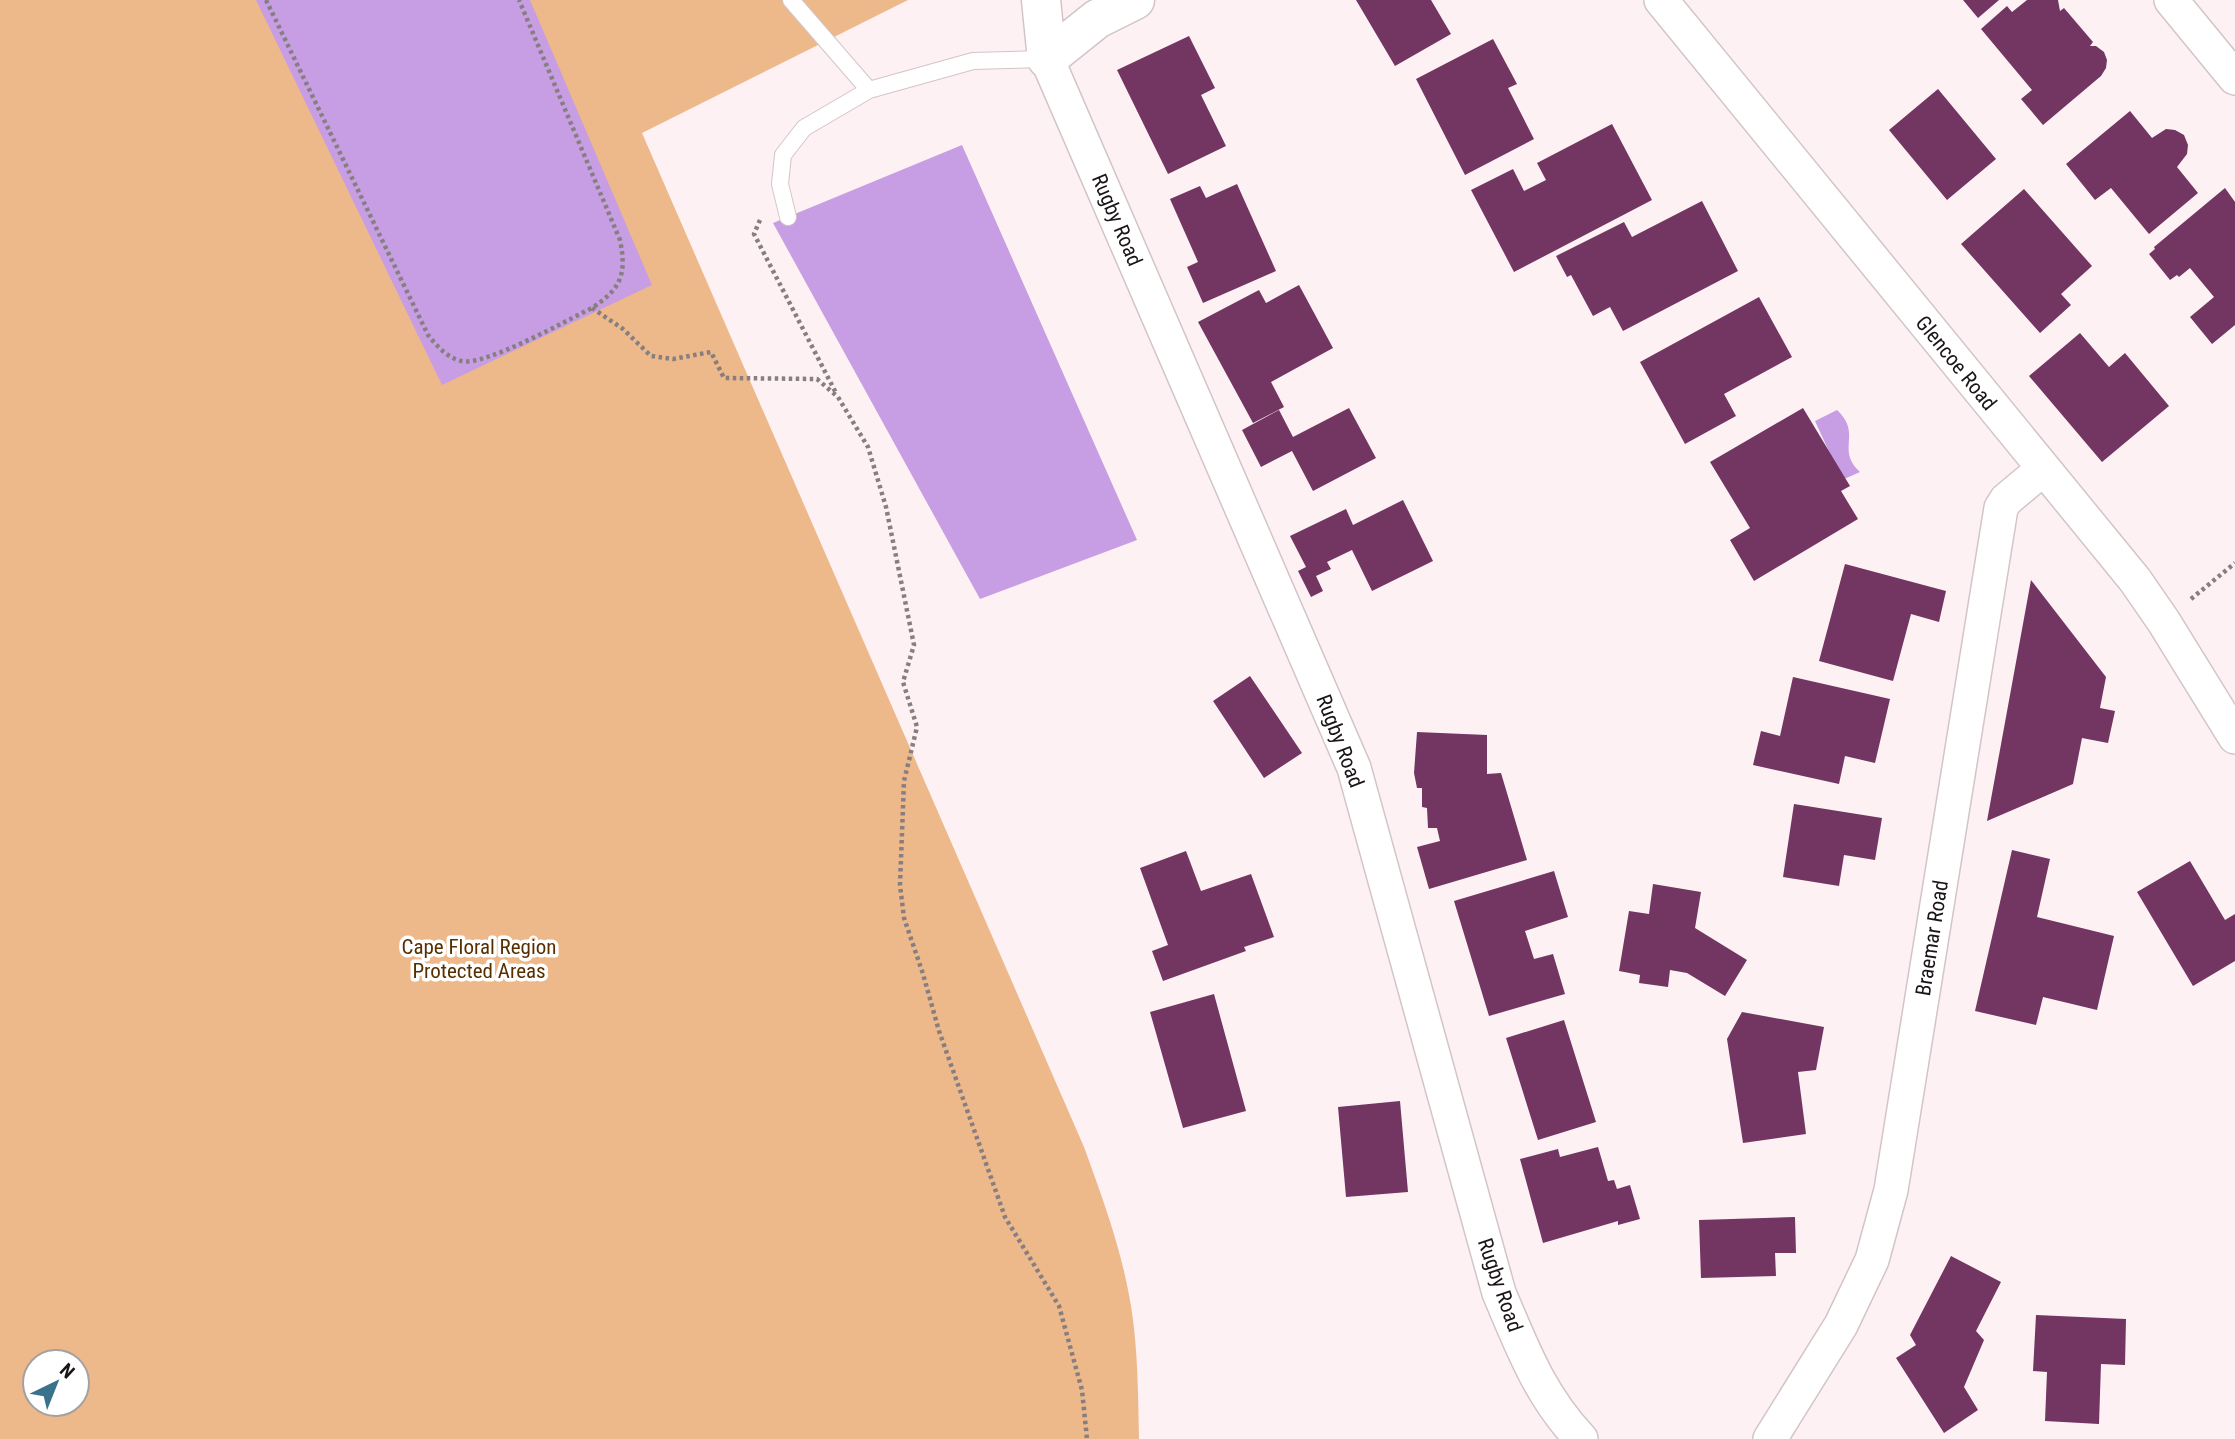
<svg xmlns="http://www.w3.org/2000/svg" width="2235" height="1439" font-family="'Roboto Condensed',sans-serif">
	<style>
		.green { fill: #edb88a; fill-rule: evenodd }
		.water { fill: #c79ee3 }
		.building { fill: #733562 }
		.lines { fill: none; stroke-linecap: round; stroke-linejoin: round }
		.service-casing { stroke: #d3c5c7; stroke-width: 18 }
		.minor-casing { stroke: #d3c5c7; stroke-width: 36 }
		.tertiary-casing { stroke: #d3c5c7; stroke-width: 41 }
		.path { stroke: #877e80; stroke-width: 4.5; stroke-dasharray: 3.5 3.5; stroke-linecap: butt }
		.service { stroke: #fff; stroke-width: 16 }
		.minor { stroke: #fff; stroke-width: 33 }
		.tertiary { stroke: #fff; stroke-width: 38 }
		.labels { text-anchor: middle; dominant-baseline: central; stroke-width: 7; stroke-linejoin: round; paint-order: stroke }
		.street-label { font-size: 21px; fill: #1a1516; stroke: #fff }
		.park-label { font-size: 21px; fill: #572f00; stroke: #fff }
	</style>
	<rect width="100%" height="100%" fill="#fdf1f3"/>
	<!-- green -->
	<path class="green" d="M0,0H908L642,133L1084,1147C1103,1199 1122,1251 1131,1306C1138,1349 1138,1395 1139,1439H0ZM35,1362H77V1404H35Z"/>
	<!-- water -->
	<path class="water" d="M256,0H530L652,285L442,385Z
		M962,145L1137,540L980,599L773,223Z
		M1837,410C1863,434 1835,449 1860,472L1842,480L1815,421Z"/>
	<!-- building -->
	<path class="building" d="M1356,0H1431L1451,34L1395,66Z
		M1963,0H1999L1978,18Z
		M2027,0H2058L2060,11L2064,8L2093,42L2090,46H2096L2104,52L2107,60L2106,68L2101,76L2043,125L2021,99L2032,90L1981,29L2007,6L2012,12Z
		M1189,36L1215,88L1201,95L1226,146L1168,174L1117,70Z
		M1493,39L1517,84L1508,88L1534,139L1465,175L1416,79Z
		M1938,89L1996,159L1947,200L1889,130Z
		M2130,111L2152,138L2166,129L2175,130L2184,135L2188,145L2187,154L2177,167L2198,193L2149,234L2111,188L2095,200L2066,164Z
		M1612,124L1652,200L1514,272L1471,190L1513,169L1524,191L1546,180L1537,163Z
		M1237,184L1276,271L1203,303L1187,267L1198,262L1170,199L1200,186L1206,198Z
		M2225,188L2235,202V325L2212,344L2190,317L2214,297L2190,268L2179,277L2177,275L2170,280L2149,254L2155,249L2154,247Z
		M2024,189L2092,266L2061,294L2071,305L2040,333L1961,244Z
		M1702,201L1738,271L1623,331L1610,307L1593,316L1571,275L1567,277L1556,256L1624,222L1632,237Z
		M1299,285L1333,348L1271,382L1284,407L1253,423L1198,322L1259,290L1266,303Z
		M1759,297L1792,357L1724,394L1736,416L1685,444L1640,362Z
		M2080,333L2109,367L2125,353L2169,406L2102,462L2029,376Z
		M1349,408L1376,458L1313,491L1292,451L1261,467L1242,430L1279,410L1293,437Z
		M1803,408L1850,486L1841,491L1858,519L1754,581L1730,540L1750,528L1710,462Z
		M1403,500L1433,561L1372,591L1352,550L1327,562L1331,569L1316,576L1323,591L1311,597L1298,571L1306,567L1290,536L1346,509L1353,525Z
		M1845,564L1946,591L1939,622L1911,614L1893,681L1819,661Z
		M2031,580L2106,677L2100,708L2115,711L2108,743L2082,738L2073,784L1987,821Z
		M1250,676L1302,753L1264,778L1213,701Z
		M1793,677L1890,699L1875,763L1845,756L1839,784L1753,765L1761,731L1780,736Z
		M1417,732L1487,735V774L1501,773L1527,860L1429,889L1417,847L1440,841L1437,828H1428L1427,808L1422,807V788H1417L1414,773Z
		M1794,804L1882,818L1875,860L1844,855L1839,886L1783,877Z
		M2012,850L2050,859L2037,917L2114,936L2097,1010L2043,997L2036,1025L1975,1011Z
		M1186,851L1201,891L1251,874L1274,937L1244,947L1246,951L1163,981L1152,951L1168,945L1140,868Z
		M2190,861L2225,920L2235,914V961L2193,986L2137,892Z
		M1554,871L1568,917L1525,931L1534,959L1553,954L1565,994L1489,1016L1454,901Z
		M1653,884L1701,892L1695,928L1747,960L1725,996L1687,973L1670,970L1668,987L1639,983L1640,975L1619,971L1629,911L1649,914Z
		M1214,994L1246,1111L1183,1128L1150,1012Z
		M1742,1012L1824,1027L1816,1070L1798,1072L1806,1134L1743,1143L1727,1039Z
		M1564,1020L1596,1122L1538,1140L1506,1038Z
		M1400,1101L1408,1192L1346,1197L1338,1107Z
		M1598,1147L1608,1181L1614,1180L1617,1189L1630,1185L1640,1219L1618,1225V1221L1543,1243L1520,1159L1558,1149L1560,1157Z
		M1795,1217L1796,1253H1775L1776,1276L1701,1278L1699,1220Z
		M1951,1256L2001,1282L1976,1331L1984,1340L1964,1387L1978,1410L1944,1433L1896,1358L1916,1345L1910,1335Z
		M2036,1315L2126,1319L2125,1365L2101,1364L2099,1424L2045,1421L2047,1372L2033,1371Z"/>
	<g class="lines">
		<defs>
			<path id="service" d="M791,0L869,90
				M788,217L780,184L783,155L804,128L869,90L973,61L1047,59"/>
			<path id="minor" d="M1661,0L2135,580L2164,622L2235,737
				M2171,0L2235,78
				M1047,59L1354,768L1499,1293C1523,1349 1539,1394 1581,1439
				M1770,1439L1841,1325L1872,1260L1891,1190L2001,508L2006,500L2043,469"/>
			<path id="tertiary" d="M1041,0L1047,59
				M1047,59L1097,19L1135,0"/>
		</defs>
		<!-- service casing -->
		<use href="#service" class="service-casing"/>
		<!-- minor casing -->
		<use href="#minor" class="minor-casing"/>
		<!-- tertiary casing -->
		<use href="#tertiary" class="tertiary-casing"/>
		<!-- path -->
		<path class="path" d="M266,0L428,335C437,346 446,357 461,361C484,367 567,320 592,308C621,289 627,274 620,240L519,0
			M760,220L754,234L836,393
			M592,308L623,329L651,356L673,359L711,352L724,378L817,379L838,397L868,447L886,507L914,645L903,682L917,727L904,781L900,885L904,918L923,974L939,1031L1005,1217L1059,1306L1082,1390L1087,1439
			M2191,599L2235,563"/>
		<!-- service -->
		<use href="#service" class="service"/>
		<!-- minor -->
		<use href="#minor" class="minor"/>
		<!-- tertiary -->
		<use href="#tertiary" class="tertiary"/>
	</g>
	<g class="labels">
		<!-- street labels -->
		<g class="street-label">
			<text transform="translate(1117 220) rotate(67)">Rugby Road</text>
			<text transform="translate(1956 363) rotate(51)">Glencoe Road</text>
			<text transform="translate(1340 741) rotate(69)">Rugby Road</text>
			<text transform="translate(1932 938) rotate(-81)">Braemar Road</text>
			<text transform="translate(1500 1285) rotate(71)">Rugby Road</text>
		</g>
		<!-- park labels -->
		<g class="park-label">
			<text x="479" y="947">Cape Floral Region<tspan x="479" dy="24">Protected Areas</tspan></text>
		</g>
	</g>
	<!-- north arrow -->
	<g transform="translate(56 1383) rotate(43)"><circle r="33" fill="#ffffff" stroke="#a3a1a2" stroke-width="2"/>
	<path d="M0-5L12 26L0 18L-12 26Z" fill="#38738b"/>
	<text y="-10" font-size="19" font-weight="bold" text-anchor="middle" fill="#1a1516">N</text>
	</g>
</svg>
